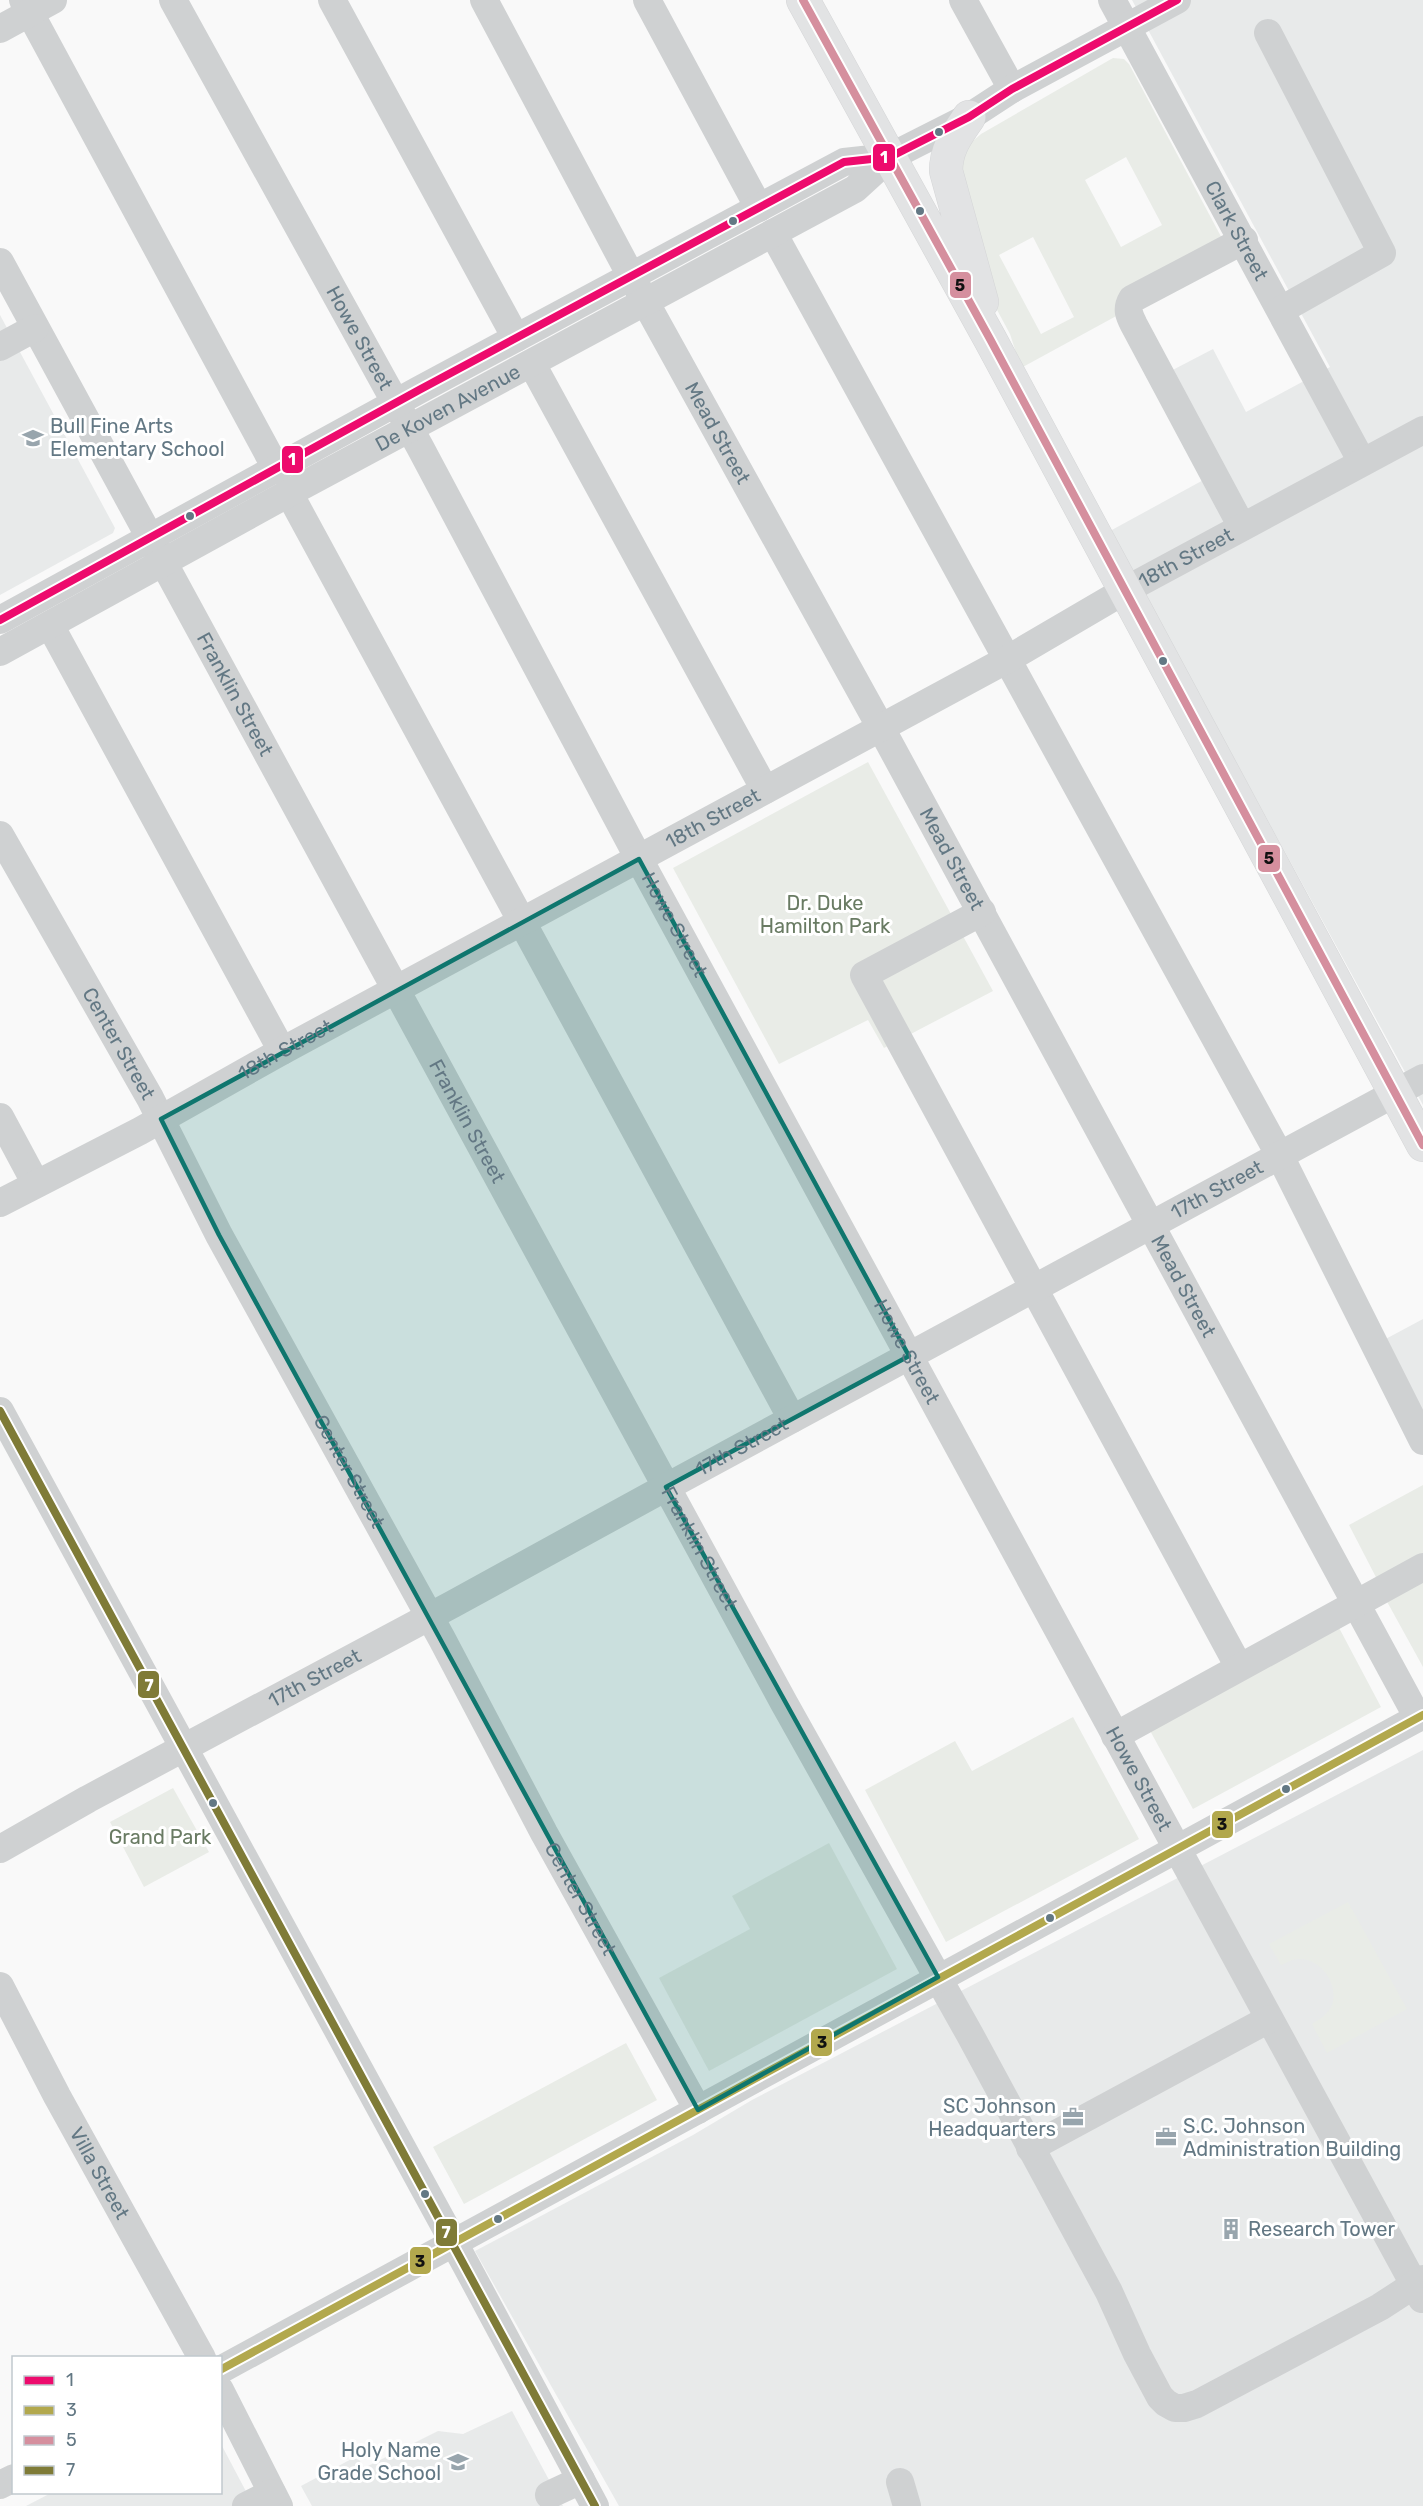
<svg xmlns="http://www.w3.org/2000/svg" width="1423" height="2506" font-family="Rubik,sans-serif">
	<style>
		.built { fill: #e8eaea }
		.green { fill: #e9ece7; fill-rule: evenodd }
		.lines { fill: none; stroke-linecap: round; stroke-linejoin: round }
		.major-casing { stroke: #d5d6d7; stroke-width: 34 }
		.minor { stroke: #cfd1d2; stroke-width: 28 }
		.major { stroke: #e2e3e4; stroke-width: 33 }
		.bus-1-casing { stroke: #fff; stroke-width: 12 }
		.bus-2-casing { stroke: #fff; stroke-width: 12 }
		.bus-3-casing { stroke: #fff; stroke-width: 12 }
		.bus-4-casing { stroke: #fff; stroke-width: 12 }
		.bus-1 { stroke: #ed0b6d; stroke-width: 8 }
		.bus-2 { stroke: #b2a84d; stroke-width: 8 }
		.bus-3 { stroke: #d58f9e; stroke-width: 8 }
		.bus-4 { stroke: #7f7b37; stroke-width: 8 }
		.marked { fill: #0f766e; fill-opacity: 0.2; stroke: #0f766e; stroke-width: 4.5; stroke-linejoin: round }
		.bus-dot { fill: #637884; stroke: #fff; stroke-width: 2 }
		.labels { text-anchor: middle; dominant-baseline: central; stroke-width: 6; stroke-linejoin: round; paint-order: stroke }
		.street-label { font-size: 20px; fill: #637884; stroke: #fff }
		.poi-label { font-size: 20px; fill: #637884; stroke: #fff; text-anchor: start }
		.park-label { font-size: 20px; fill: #697b63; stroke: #fff }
		.line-badge { stroke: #fff; stroke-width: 2 }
		.badge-label { font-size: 16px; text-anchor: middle; font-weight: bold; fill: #fff }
		.pale-badge-label { font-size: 16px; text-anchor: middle; font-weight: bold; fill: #111 }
	</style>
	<rect width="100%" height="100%" fill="#f9f9f9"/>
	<!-- built -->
	<path class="built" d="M1132,0H1423V1105L1110,531L1218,472L1165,374L1213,349L1246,412L1330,367Z
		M0,315L115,528L113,533L0,595Z
		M1423,1319V1419L1380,1342Z
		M1423,1750V2506H619L475,2251L693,2135L752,2100Z
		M512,2411L563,2506H312L301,2486L357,2456L364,2468L438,2431L463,2434Z
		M221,2444L250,2499L238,2506H26L51,2493L220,2492Z"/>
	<!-- green -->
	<path class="green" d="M1113,58L1124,59L1129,64L1225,244L1120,314L1021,368L1010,334L996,308L958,158L967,146L981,134ZM1126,157L1162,225L1121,247L1085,180ZM1033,237L1074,317L1041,334L999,255Z
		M868,762L993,991L884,1048L868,1020L779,1064L673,868Z
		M1423,1485V1562L1380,1585L1349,1525Z
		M1423,1576V1667L1385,1598Z
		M1337,1624L1381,1707L1193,1809L1148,1727Z
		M1073,1717L1139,1839L946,1942L865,1790L955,1741L972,1771Z
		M173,1788L209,1852L144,1887L110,1822Z
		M829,1843L897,1969L709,2071L659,1978L750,1929L732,1896Z
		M1348,1902L1407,2009L1327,2053L1312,2024C1320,2019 1328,2014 1332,2005C1339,1984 1321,1958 1298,1959C1293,1959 1286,1963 1281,1965L1269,1944Z
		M626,2043L657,2100L464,2204L433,2147Z"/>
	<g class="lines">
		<defs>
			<path id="major" d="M803,0L990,339L1423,1145
				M969,117C957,135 946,148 946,171L982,302"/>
		</defs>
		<!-- major casing -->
		<use href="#major" class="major-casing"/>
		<!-- minor -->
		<g class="minor">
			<path d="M23,0L277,470"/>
			<path id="s1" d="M173,0L420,447L639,859L1422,2299"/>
			<path d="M332,0L516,338"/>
			<path id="s2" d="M484,0L631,276L881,728L1418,1718"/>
			<path d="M647,0L759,208"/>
			<path d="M963,0L1012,89"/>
			<path id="s3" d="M1112,0L1362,462"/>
			<path d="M0,29L53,0"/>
			<path d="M1268,33L1382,253L1281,310"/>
			<path d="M773,233L1280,1156L1423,1441"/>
			<path id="s4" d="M0,262L784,1703L969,2033L1109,2292L1137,2354L1160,2397L1166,2403L1175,2408H1184L1197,2404L1380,2307L1423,2279"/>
			<path d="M0,347L35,328"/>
			<path d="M532,364L765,790"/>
			<path d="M289,493L792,1419"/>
			<path d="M1242,527L1134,325C1129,315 1126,309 1132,299L1244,240"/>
			<path d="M0,620L419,390L844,162L890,157L969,117L1012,89L1177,0"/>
			<path d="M50,625L282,1051"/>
			<path id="s5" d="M0,652L289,493L855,189L890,157"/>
			<path id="s6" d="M0,835L150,1098L219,1235L442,1639L544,1833L698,2110"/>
			<path d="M982,912L864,975L1239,1667"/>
			<path d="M0,1117L36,1184"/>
			<path id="s7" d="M0,1203L140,1131L282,1051L1008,659L1124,591L1423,430"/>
			<path d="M0,1411L466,2265L595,2506"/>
			<path d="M1115,1736L1423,1567"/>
			<path id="s8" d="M0,1849L88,1799L453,1604L650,1496L1423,1078"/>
			<path id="s9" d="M0,1986L57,2096L202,2358"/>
			<path d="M1030,2148L1269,2019"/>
			<path d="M220,2370L1423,1715"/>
			<path d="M220,2390L279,2506"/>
			<path d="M900,2482L907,2506"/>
			<path d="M0,2485L14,2478"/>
			<path d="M549,2495L581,2480"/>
			<path d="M246,2506L272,2493"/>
		</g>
		<!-- major -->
		<use href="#major" class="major"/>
		<defs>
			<path id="bus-1" d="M0,620L419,390L844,162L890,157L969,117L1012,89L1177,0"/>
			<path id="bus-2" d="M220,2370L1423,1715"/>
			<path id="bus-3" d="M803,0L990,339L1423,1145"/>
			<path id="bus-4" d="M0,1411L595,2506"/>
		</defs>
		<!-- bus-1 casing -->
		<use href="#bus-1" class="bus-1-casing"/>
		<!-- bus-2 casing -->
		<use href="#bus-2" class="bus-2-casing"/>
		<!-- bus-3 casing -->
		<use href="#bus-3" class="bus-3-casing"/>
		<!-- bus-4 casing -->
		<use href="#bus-4" class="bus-4-casing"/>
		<!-- bus-1 -->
		<use href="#bus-1" class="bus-1"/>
		<!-- bus-2 -->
		<use href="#bus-2" class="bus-2"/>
		<!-- bus-3 -->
		<use href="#bus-3" class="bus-3"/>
		<!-- bus-4 -->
		<use href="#bus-4" class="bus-4"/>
	</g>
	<!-- marked area -->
	<path class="marked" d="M639,859L909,1356L666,1487L938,1977L698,2110L219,1235L161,1119Z"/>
	<!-- icons -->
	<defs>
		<symbol id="school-bare" viewBox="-9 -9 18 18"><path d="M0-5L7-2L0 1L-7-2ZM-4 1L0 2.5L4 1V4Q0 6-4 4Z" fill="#98a5ad" stroke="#fff" stroke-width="2.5" paint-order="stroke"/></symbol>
		<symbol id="office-bare" viewBox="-9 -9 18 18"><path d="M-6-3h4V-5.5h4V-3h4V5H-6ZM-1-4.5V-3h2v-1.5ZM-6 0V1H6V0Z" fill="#98a5ad" stroke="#fff" stroke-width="2.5" paint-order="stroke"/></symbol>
		<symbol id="building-bare" viewBox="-9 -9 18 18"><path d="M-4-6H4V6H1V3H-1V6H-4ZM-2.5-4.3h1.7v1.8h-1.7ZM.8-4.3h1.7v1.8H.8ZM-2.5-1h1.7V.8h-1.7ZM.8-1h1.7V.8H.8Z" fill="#98a5ad" stroke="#fff" stroke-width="2.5" paint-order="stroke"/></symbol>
	</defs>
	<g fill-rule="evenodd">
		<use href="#school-bare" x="18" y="423" width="30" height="30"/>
		<use href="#office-bare" x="1058" y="2102" width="30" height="30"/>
		<use href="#office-bare" x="1151" y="2122" width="30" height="30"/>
		<use href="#building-bare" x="1216" y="2214" width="30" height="30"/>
		<use href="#school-bare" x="443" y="2447" width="30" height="30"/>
	</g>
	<!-- markers -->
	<g class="bus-dot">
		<circle cx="939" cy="132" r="5"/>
		<circle cx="920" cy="211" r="5"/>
		<circle cx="733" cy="221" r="5"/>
		<circle cx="190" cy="516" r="5"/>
		<circle cx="1163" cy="661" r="5"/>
		<circle cx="1286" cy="1789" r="5"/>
		<circle cx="213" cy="1803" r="5"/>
		<circle cx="1050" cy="1918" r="5"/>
		<circle cx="425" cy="2194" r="5"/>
		<circle cx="498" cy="2219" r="5"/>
	</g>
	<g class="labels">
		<!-- street labels -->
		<g class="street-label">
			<text stroke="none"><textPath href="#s3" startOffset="262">Clark Street</textPath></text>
			<text stroke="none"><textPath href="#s1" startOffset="386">Howe Street</textPath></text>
			<text stroke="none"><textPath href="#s5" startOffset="510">De Koven Avenue</textPath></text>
			<text stroke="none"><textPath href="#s2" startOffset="492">Mead Street</textPath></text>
			<text stroke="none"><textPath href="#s7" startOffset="1350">18th Street</textPath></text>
			<text stroke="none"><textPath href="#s4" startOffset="492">Franklin Street</textPath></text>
			<text stroke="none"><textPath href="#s7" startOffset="810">18th Street</textPath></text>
			<text stroke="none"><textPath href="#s2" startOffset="978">Mead Street</textPath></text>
			<text stroke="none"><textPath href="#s1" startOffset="1052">Howe Street</textPath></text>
			<text stroke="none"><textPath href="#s6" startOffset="240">Center Street</textPath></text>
			<text stroke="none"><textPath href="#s7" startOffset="324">18th Street</textPath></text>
			<text stroke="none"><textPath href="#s4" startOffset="978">Franklin Street</textPath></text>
			<text stroke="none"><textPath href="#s8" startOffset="1384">17th Street</textPath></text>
			<text stroke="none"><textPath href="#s2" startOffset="1464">Mead Street</textPath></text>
			<text stroke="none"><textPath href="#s1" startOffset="1538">Howe Street</textPath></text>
			<text stroke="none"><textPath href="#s8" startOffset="844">17th Street</textPath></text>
			<text stroke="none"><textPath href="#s6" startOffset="726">Center Street</textPath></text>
			<text stroke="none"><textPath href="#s4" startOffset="1464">Franklin Street</textPath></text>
			<text stroke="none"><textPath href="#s8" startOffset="358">17th Street</textPath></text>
			<text stroke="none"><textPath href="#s1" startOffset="2024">Howe Street</textPath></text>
			<text stroke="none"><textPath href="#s6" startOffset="1212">Center Street</textPath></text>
			<text stroke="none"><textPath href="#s9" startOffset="212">Villa Street</textPath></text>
		</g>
		<!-- poi labels -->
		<g class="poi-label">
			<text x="50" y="426">Bull Fine Arts<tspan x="50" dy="23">Elementary School</tspan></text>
			<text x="1056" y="2106" text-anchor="end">SC Johnson<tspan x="1056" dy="23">Headquarters</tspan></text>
			<text x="1183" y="2126">S.C. Johnson<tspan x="1183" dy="23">Administration Building</tspan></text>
			<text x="1248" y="2229">Research Tower</text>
			<text x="441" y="2450" text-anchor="end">Holy Name<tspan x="441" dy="23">Grade School</tspan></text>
		</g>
		<!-- park labels -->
		<g class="park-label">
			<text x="825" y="903">Dr. Duke<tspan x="825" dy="23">Hamilton Park</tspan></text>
			<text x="160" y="1837">Grand Park</text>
		</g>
	</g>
	<g class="line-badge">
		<rect x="872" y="143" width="24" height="29" rx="6" fill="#ed0b6d"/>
		<rect x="949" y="271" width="23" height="28" rx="6" fill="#d58f9e"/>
		<rect x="281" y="445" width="23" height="29" rx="6" fill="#ed0b6d"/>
		<rect x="1257" y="844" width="24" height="29" rx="6" fill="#d58f9e"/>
		<rect x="137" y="1670" width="23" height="29" rx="6" fill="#7f7b37"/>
		<rect x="1211" y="1810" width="23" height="29" rx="6" fill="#b2a84d"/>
		<rect x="810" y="2028" width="23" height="29" rx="6" fill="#b2a84d"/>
		<rect x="435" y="2218" width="23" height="29" rx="6" fill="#7f7b37"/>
		<rect x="409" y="2246" width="23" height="29" rx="6" fill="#b2a84d"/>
	</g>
	<g class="badge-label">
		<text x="884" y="163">1</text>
		<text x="292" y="465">1</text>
		<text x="149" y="1691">7</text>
		<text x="446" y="2238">7</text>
	</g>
	<g class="pale-badge-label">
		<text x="960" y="291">5</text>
		<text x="1269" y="864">5</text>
		<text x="1222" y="1830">3</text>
		<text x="822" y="2048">3</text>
		<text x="420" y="2267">3</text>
	</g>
	<!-- legend -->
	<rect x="12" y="2356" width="210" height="138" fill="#ffffff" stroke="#c1c9ce" stroke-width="1.5"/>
	<rect x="24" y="2376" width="30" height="9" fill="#ed0b6d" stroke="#c1c9ce" stroke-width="1.5"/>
	<text x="66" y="2386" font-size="18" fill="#637884">1</text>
	<rect x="24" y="2406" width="30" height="9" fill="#b2a84d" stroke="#c1c9ce" stroke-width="1.5"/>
	<text x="66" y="2416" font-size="18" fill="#637884">3</text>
	<rect x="24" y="2436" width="30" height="9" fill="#d58f9e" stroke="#c1c9ce" stroke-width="1.5"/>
	<text x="66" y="2446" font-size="18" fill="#637884">5</text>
	<rect x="24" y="2466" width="30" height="9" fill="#7f7b37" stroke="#c1c9ce" stroke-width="1.5"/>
	<text x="66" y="2476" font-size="18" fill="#637884">7</text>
</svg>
